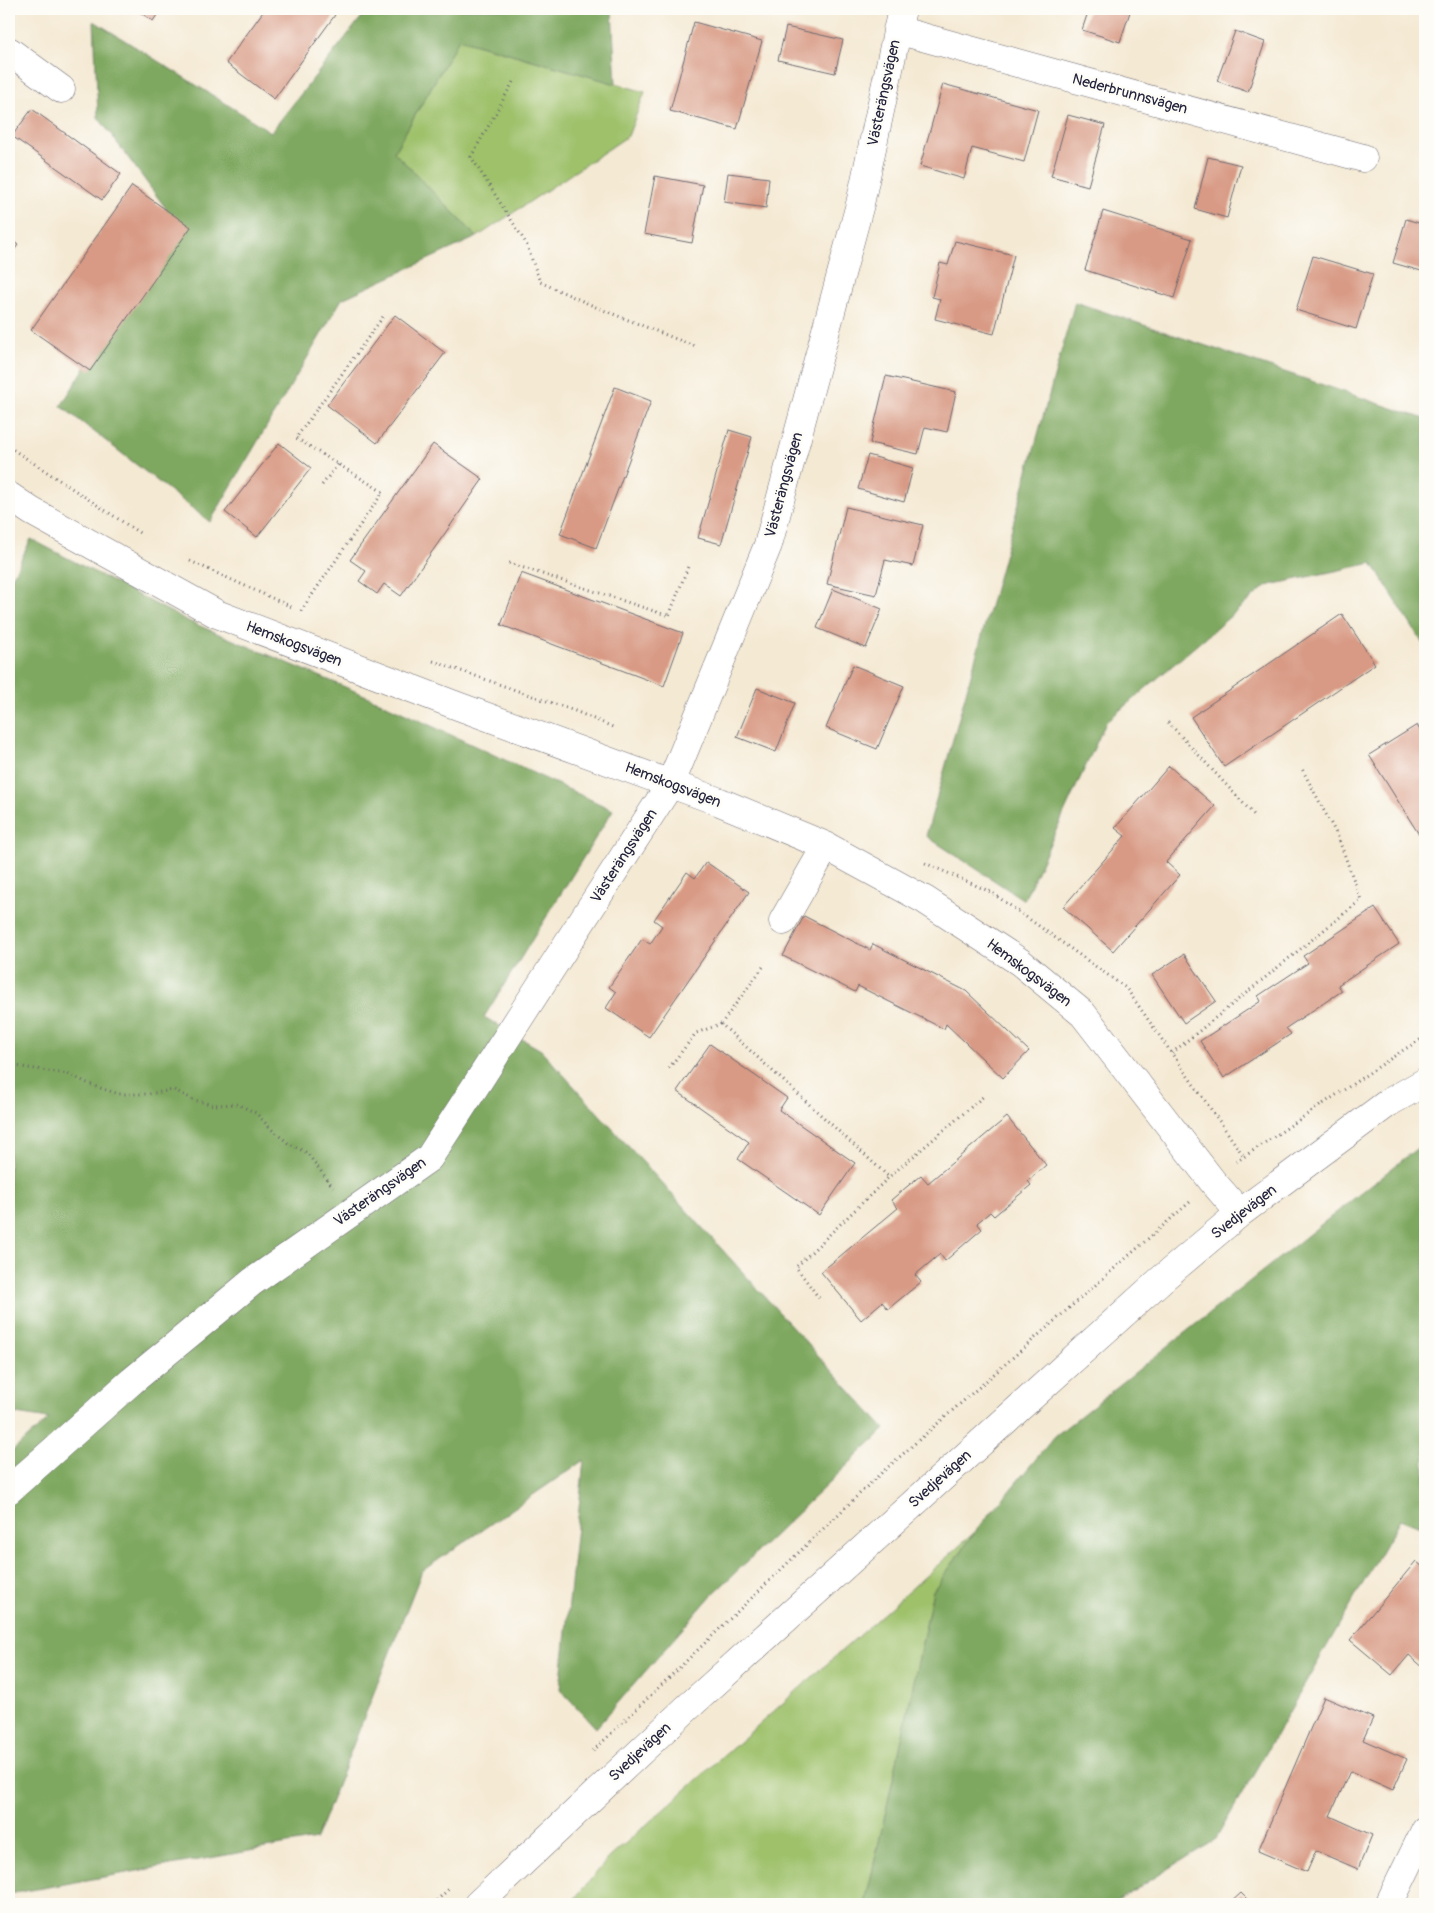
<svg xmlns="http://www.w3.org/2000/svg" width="1434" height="1913" font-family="Pangolin,sans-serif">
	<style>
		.green { fill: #9ec16b; stroke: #607253 }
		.forest { fill: #7ea75f; stroke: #50644d }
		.building { fill: #d89a84 }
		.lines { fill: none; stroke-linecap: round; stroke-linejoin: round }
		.minor-casing { stroke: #6c6870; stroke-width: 29 }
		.path { stroke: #6c6870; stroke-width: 3; stroke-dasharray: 1 4; stroke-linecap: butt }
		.minor { stroke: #fff; stroke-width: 28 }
		.labels { text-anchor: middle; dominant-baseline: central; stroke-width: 5; stroke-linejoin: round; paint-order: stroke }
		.street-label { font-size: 15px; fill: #22223b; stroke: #fdfcf7 }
	</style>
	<rect width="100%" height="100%" fill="#fdfcf7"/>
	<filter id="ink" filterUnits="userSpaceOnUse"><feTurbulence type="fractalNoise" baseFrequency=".02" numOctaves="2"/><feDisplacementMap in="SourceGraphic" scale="10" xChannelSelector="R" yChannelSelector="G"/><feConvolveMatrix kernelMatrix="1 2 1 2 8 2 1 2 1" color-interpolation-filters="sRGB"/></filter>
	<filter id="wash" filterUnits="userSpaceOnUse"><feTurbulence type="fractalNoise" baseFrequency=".0096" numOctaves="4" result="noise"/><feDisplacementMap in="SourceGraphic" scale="20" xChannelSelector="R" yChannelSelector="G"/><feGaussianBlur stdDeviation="1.12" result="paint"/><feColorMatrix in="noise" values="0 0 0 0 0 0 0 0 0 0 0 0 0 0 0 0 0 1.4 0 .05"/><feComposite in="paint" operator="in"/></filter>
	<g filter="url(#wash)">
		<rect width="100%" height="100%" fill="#f4e9d3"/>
		<!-- green -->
		<path class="green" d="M459,39L645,92L628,136L477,237L394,152Z
			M975,1532L933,1591L899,1753L865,1904H570L608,1859Z"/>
		<!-- forest -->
		<path class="forest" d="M368,9H612L616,84L459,39L394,152L477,237L342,299L210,522L61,406L176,222L98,117L94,21L271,132Z
			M1075,302L1425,419V640L1423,644L1372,563L1266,586L1106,722L1024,900L926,836Z
			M31,539L188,621L369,697L613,810L484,1017L541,1050L885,1429L711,1596L596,1728L560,1689L584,1460L422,1571L316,1839L9,1894V1454L49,1419L9,1413V584Z
			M1425,1142V1529L1400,1519L1216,1839L1113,1904H865L899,1753L933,1591L975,1532L1055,1436Z"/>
		<g id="blocks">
			<!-- building -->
			<path class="building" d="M135,9H161L153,21Z
				M265,9H327L335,15L274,99L226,63Z
				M1089,9H1131L1120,42L1082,30Z
				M694,22L762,41L737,129L670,111Z
				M786,27L843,40L835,73L778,60Z
				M1235,31L1265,42L1248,92L1217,81Z
				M943,84L1038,110L1024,162L972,148L964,179L920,166Z
				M32,109L121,174L102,200L12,136Z
				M1068,115L1105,125L1088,186L1051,176Z
				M1208,157L1241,165L1227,218L1195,209Z
				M728,173L769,178L766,208L724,202Z
				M655,176L703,185L692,243L644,234Z
				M132,186L191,227L90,371L31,330Z
				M1103,211L1192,239L1174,298L1085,270Z
				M1406,219L1425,225V272L1393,263Z
				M9,238L18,245L9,257Z
				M955,241L1014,255L994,334L935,319L940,299L932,297L940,263L948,265Z
				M1313,256L1373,274L1356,329L1296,310Z
				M395,315L445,353L377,443L327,405Z
				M886,376L956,392L947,432L925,427L918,454L870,443Z
				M615,387L651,401L596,548L560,534Z
				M729,430L752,437L721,544L698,538Z
				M279,443L311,468L257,537L225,512Z
				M433,444L483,479L401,596L384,584L377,594L359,581L366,571L350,560Z
				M868,455L913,468L904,502L858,489Z
				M846,507L923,525L913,566L885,560L876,595L827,584Z
				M521,573L683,633L664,686L501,625Z
				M833,589L882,609L866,648L817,628Z
				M1342,614L1375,664L1224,767L1191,717Z
				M853,665L904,686L877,749L826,728Z
				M757,688L795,703L776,752L737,737Z
				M1417,725L1425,739V844L1369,755Z
				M1169,766L1215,806L1166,862L1180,875L1113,951L1063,907L1125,836L1115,828Z
				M706,862L749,892L649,1037L606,1008L616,992L609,987L642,939L650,944L662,926L654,920L687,872L695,878Z
				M1375,908L1399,944L1338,985L1342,991L1286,1028L1291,1034L1224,1078L1200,1041L1261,1001L1258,996L1308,963L1303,956Z
				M804,916L870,950L873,944L966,991L1029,1051L1003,1078L946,1024L944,1029L858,986L855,992L783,956Z
				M1184,954L1216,1001L1184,1023L1152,975Z
				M710,1044L787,1098L779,1110L855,1163L819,1215L738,1159L749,1142L677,1091Z
				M1007,1117L1046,1165L1028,1181L1031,1185L994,1216L990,1212L977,1223L982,1229L945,1261L940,1254L915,1275L921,1282L888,1309L882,1302L861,1320L821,1272L898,1208L891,1200L921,1175L928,1183Z
				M1416,1561L1425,1569V1669L1409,1655L1392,1675L1350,1640Z
				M1324,1697L1373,1718L1363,1740L1407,1759L1393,1790L1350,1771L1330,1816L1372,1835L1358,1869L1316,1851L1307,1872L1258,1851Z
				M1241,1893L1252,1904H1229Z"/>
		</g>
	</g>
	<g filter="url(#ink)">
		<use href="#blocks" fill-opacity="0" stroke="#6c6870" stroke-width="1"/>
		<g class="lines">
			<defs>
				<path id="minor" d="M897,30L1363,158
					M9,51L61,89
					M9,496L31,511L217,614L455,705L720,802L826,846L925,900L1020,962L1083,1014L1213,1182L1240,1213
					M783,921L826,846
					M9,1490L132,1381L252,1282L429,1158L671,783L768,545L860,204L902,9
					M478,1904L686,1709L1163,1278L1240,1213L1388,1103L1425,1082
					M1389,1904L1425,1830"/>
			</defs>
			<!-- minor casing -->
			<use href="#minor" class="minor-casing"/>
			<!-- path -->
			<path class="path" d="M513,82L471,157L526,243L540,282L598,308L694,346
				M9,447L141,534
				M322,485L338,464
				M190,561L294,608
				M509,563L669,616L689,564
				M301,611L383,492L296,438L385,314
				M433,661L575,711L615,728
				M1168,722L1256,817
				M925,863L991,892L1126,988L1243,1155
				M763,967L721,1024L889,1177L985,1095
				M1172,1053L1361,900L1338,837L1301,767
				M9,1065L68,1074L94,1086L119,1094H148L174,1090L194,1100L214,1105L237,1104L256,1113L271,1129L288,1143L307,1153L333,1187
				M669,1068L696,1033L721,1024
				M1236,1162L1405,1049L1425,1037
				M819,1298L796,1267L889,1177
				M593,1751L879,1475L1190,1202
				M433,1904L451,1887"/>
			<!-- minor -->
			<use href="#minor" class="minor"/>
		</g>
	</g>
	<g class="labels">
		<!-- street labels -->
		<g class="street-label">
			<text transform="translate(884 93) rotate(-78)">Västerängsvägen</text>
			<text transform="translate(1130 94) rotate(15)">Nederbrunnsvägen</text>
			<text transform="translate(784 485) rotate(-75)">Västerängsvägen</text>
			<text transform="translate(294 644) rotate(21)">Hemskogsvägen</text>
			<text transform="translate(673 785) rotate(21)">Hemskogsvägen</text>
			<text transform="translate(624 856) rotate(-57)">Västerängsvägen</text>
			<text transform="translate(1029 973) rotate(37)">Hemskogsvägen</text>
			<text transform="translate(380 1192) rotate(-35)">Västerängsvägen</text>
			<text transform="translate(1244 1212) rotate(-38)">Svedjevägen</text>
			<text transform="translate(940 1479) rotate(-42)">Svedjevägen</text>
			<text transform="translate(640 1752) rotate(-43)">Svedjevägen</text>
		</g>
	</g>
	<!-- margin -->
	<rect width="1434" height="1913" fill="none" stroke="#fdfcf7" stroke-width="30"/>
</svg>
